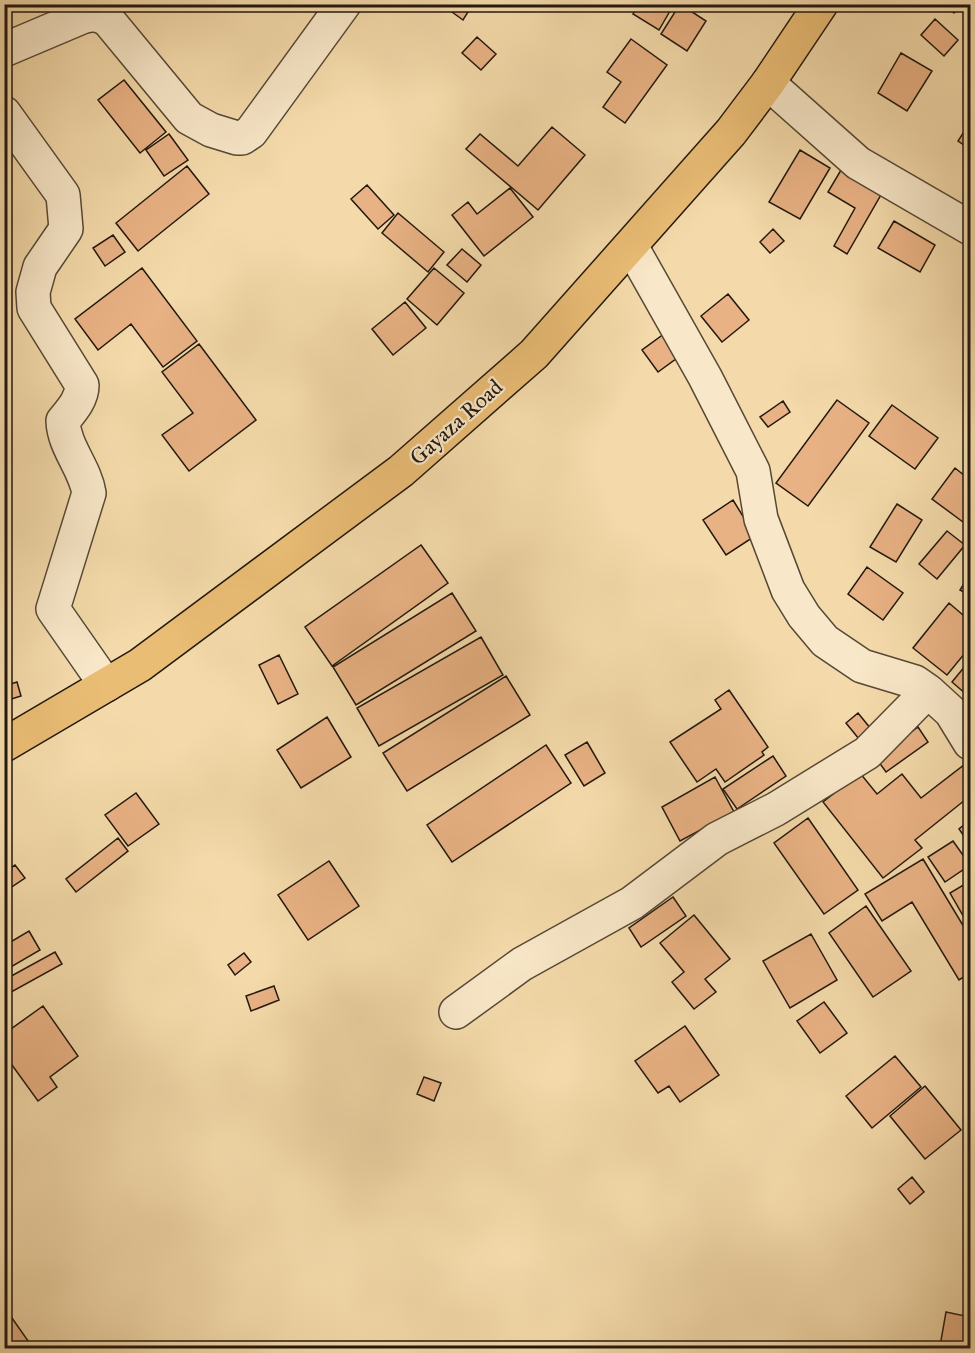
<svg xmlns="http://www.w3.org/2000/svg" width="975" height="1353" font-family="'IM FELL Great Primer',serif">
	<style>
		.building { fill: #e9b284; stroke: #22180f; stroke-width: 1.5 }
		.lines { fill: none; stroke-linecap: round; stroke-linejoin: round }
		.minor-casing { stroke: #564836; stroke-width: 36 }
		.major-casing { stroke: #22180f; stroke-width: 36 }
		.minor { stroke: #f8e7c8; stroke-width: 33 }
		.major { stroke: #eabd75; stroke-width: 33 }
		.labels { text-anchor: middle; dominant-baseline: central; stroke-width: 4.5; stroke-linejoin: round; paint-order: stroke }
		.street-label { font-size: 22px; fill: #22180f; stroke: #f8e7c8 }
	</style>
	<rect width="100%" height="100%" fill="#f4daaa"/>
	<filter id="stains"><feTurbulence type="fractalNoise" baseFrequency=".00333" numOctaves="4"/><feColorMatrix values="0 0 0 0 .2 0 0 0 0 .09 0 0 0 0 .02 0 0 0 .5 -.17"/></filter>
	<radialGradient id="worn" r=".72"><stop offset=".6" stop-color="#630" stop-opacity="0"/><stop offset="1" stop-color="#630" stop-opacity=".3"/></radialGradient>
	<!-- building -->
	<path class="building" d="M441,4H473L463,20Z
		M639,4H674L659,30L633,14Z
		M680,4L706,21L687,51L661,34Z
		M943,4H961L954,13Z
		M935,19L958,40L944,56L921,35Z
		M477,37L496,54L481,70L462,53Z
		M631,39L667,65L625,123L603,107L621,82L607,72Z
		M901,53L932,71L907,111L878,93Z
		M124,80L166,132L140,153L98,100Z
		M969,124H970V149L958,141Z
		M552,127L585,155L538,210L466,149L480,134L518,166Z
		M169,134L188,160L164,176L146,150Z
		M800,150L830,168L800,219L769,202Z
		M187,166L209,194L138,251L116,223Z
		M841,170L882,193L847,254L834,246L855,208L828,192Z
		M367,185L394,215L378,229L351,199Z
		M510,188L533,217L484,256L452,215L468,202L477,214Z
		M398,213L444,252L428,272L382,233Z
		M894,221L935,245L920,272L878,248Z
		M773,229L784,241L770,253L760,242Z
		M113,235L125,252L105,266L93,248Z
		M462,249L481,265L467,282L447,265Z
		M142,268L197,341L163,367L131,324L98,350L75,319Z
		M434,268L464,293L437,325L407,299Z
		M728,294L749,320L722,342L701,316Z
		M405,302L426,328L393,355L372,329Z
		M668,331L684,353L658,372L642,350Z
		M199,344L256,420L189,471L162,435L193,413L162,372Z
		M837,400L869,423L808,506L776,483Z
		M783,401L790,412L768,427L760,417Z
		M892,405L938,438L915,469L869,436Z
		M955,468L970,480V512L963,522L932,499Z
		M733,500L755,536L726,555L703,520Z
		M897,504L922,520L896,562L870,547Z
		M947,531L965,545L937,579L919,564Z
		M421,545L448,583L332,666L305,627Z
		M867,567L903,593L883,620L848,594Z
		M970,574V596L960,590Z
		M452,593L476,631L356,705L333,667Z
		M949,603L970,621V647L947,675L913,648Z
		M481,637L503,675L379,746L357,708Z
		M279,655L298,694L278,704L259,665Z
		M970,660V691L967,695L952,682Z
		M506,676L530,715L407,791L383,753Z
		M17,682L21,696L5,701L4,686Z
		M729,690L768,747L762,752L764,755L725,782L716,769L697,782L670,742L721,709L715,700Z
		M858,713L871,729L859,739L846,723Z
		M327,717L351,757L301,788L277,750Z
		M918,727L928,742L886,772L876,758Z
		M587,742L605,773L584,786L565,755Z
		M546,745L571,783L452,862L427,825Z
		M773,756L786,776L737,809L723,789Z
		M969,761L970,763V796L915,840L922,848L883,878L823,802L860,773L877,794L902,774L921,798Z
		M715,777L734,812L680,841L662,807Z
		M136,793L159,824L128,846L105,815Z
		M808,818L858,890L824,914L774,843Z
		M970,820V845L959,829Z
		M118,838L128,851L76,892L66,879Z
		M953,841L970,865L945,882L928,857Z
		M923,859L970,937V973L959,980L912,902L882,921L865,894Z
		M329,861L359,906L308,940L278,895Z
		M15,865L25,878L4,892V872Z
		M970,881V915L965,919L950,893Z
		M673,897L686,916L641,947L629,928Z
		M866,906L911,971L873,997L829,933Z
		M694,915L730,959L705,979L716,992L694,1009L672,982L684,972L660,943Z
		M29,931L40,950L4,971V935L9,943Z
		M811,934L837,980L790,1008L763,961Z
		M55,952L62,964L4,996V980Z
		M244,953L251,962L235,975L228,965Z
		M274,986L279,1000L251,1011L246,996Z
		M824,1002L847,1033L820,1053L797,1021Z
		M43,1006L78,1056L50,1077L57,1087L38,1101L4,1054V1034Z
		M685,1026L719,1075L680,1102L669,1086L658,1093L635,1061Z
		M895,1056L921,1087L872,1128L846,1096Z
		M424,1077L441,1083L434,1101L417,1094Z
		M925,1086L961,1130L925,1159L890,1116Z
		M912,1177L924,1192L910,1204L898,1189Z
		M946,1312L970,1317V1348H955L940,1346Z
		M12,1318L33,1348H4V1323Z"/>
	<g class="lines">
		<defs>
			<path id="minor" d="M4,50L82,17C93,14 98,14 108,20L189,118L211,130L237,138H242L251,132L344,4
				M768,83L858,163L970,228
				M4,113L63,195L66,229L40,267L33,292L34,308L82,385C82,399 72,410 63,421C64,447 85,468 89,493L53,609L106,685
				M631,246L705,377L753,471L761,519L788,590L804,616L825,641L862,666L915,682L928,691L951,712L970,743
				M456,1012L522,964L632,903L717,839L776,809L867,753L928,691"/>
			<path id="major" d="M4,745L140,665L401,471L534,354L731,132L768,83L821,4"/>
		</defs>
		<!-- minor casing -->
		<use href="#minor" class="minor-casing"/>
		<!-- major casing -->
		<use href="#major" class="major-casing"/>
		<!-- minor -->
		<use href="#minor" class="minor"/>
		<!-- major -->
		<use href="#major" class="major"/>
	</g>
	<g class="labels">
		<!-- street labels -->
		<g class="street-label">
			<text transform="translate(456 422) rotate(-42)">Gayaza Road</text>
		</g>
	</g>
	<!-- margin -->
	<rect width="975" height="1353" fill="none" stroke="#f4daaa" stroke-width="24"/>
	<rect x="6" y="6" width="963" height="1341" fill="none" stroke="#22180f" stroke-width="3"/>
	<rect x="12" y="12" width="951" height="1329" fill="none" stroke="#22180f" stroke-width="1.5"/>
	<rect width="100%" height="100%" filter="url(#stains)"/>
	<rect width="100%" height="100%" fill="url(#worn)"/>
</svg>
